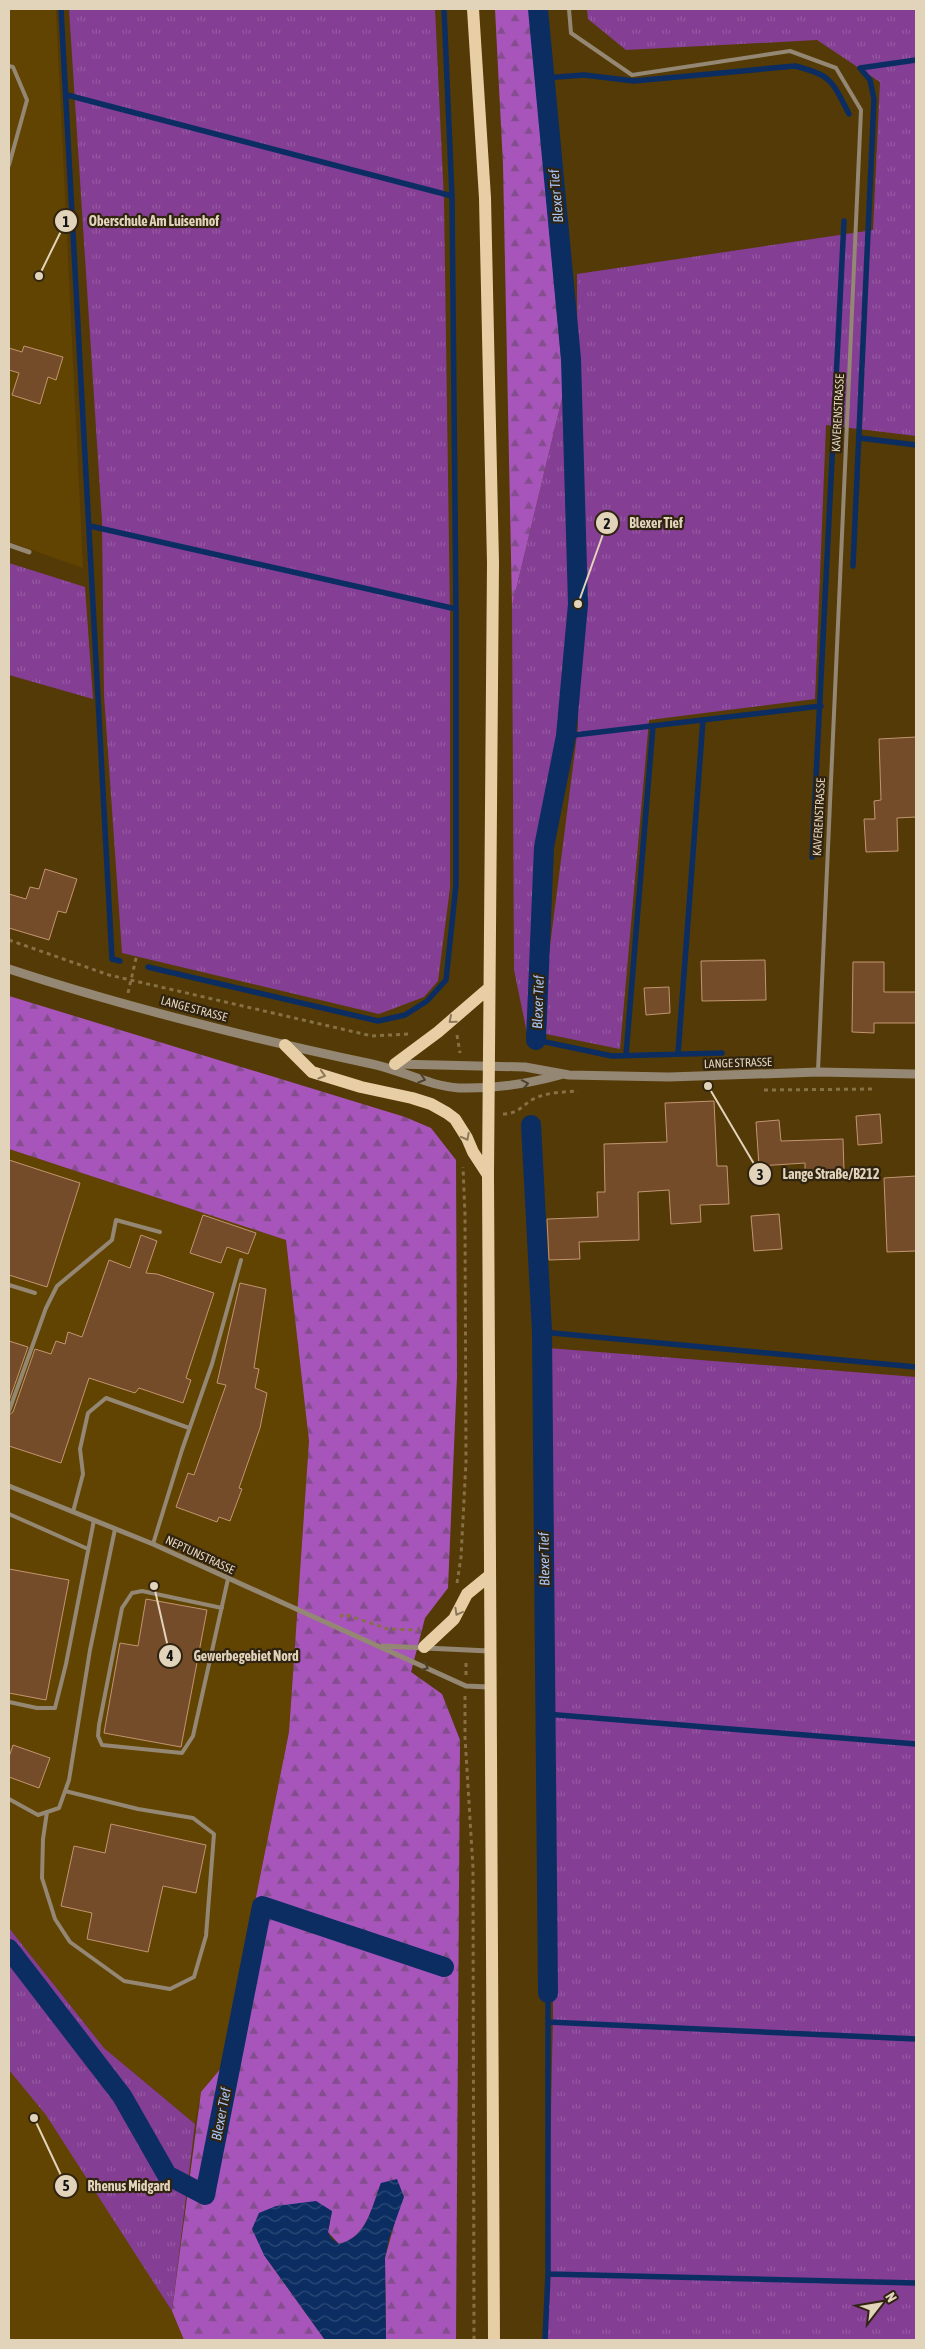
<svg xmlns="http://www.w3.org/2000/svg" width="925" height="2349" font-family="'Asap Condensed',sans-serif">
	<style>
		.built { fill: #614302 }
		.grass { fill: url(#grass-tufts) }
		.forest { fill: url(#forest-firs) }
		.water { fill: url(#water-waves) }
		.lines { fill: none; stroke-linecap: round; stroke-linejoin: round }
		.stream { stroke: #0b2d62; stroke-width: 5.5 }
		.canal { stroke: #0b2d62; stroke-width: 20 }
		.building { fill: #754c2a; stroke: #c29572 }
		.path { stroke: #867046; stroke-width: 3; stroke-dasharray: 4 4; stroke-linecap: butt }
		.service { stroke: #948773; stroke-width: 4 }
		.minor { stroke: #948773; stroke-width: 5 }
		.tertiary { stroke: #948773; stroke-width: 9 }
		.primary { stroke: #e8cea4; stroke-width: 12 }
		.oneway { stroke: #8c795a }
		.oneway2 { stroke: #4e422e }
		.labels { text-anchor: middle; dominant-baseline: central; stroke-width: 4.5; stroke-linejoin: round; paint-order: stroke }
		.street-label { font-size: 12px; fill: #e2d3bb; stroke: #302411 }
		.water-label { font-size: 14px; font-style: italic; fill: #a6c6f9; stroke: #302411 }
		.leader { fill: none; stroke: #e2d3bb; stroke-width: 2 }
		.callout-dot { fill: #e2d3bb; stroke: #302411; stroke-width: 2 }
		.mark-label { font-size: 15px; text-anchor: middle; font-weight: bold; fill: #111 }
		.callout-label { font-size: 14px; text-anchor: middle; font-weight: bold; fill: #e2d3bb; stroke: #302411; stroke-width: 4.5; stroke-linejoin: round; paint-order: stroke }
	</style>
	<defs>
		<pattern id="grass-tufts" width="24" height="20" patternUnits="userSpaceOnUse" patternTransform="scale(1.25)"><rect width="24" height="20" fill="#843e94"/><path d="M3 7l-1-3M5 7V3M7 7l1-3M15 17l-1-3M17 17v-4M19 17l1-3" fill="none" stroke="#9559a1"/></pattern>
		<pattern id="forest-firs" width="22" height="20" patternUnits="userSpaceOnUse" patternTransform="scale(1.25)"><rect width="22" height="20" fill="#a755bb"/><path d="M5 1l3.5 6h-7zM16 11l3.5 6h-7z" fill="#844d8d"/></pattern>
		<pattern id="water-waves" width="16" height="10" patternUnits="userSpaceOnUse" patternTransform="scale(1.25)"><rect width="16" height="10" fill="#0b2d62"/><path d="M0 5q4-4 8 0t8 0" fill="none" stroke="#2e4b77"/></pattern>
	</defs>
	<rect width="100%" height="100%" fill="#543a06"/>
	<!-- built -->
	<path class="built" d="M9,9H56L83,568L9,542Z
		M9,1149L286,1240L309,1441L289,1732L222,2067L201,2092L195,2124L104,2048L9,1928Z
		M9,2042L172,2311L184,2340H9Z"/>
	<!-- grass -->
	<path class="grass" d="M69,9H435L444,201L450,614V888L438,981L424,997L379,1014L122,953L104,695L102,521Z
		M587,9H916V436L826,425L815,699L649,720L620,1049L546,1034L540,1024L578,727L577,274L873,230L880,82L817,40L626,50L588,19Z
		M564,390L569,599L561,725L535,850L528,1038L514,970L512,606Z
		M9,563L85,587L93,699L9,675Z
		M548,1348L916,1377V2340H546L553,2015Z
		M9,1928L104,2048L195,2124L172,2311L46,2115L9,2070Z"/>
	<!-- forest -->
	<path class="forest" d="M495,9H529L564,390L512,606L503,165Z
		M9,996L405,1117L431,1128L456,1160L457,1376L448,1588L425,1618L411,1672L442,1694L460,1740L456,2340H386L385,2258L396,2218L381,2183C372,2206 367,2238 339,2244L328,2232L332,2211L264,2255L325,2340H184L172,2311L201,2092L222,2067L289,1732L309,1441L286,1240L9,1149Z"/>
	<!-- water -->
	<path class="water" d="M397,2179L404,2197L389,2239L385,2258L386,2340H325L264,2255L252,2229L259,2213L276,2206L316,2201L332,2211L328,2232L331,2238L339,2244C367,2238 372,2206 381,2183Z"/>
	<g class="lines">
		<!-- stream -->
		<path class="stream" d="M61,9L112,959L120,961
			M544,78L584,75L634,81L795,66C832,75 832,81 849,114
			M67,95L452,196
			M860,438L916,445
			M90,526L456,609
			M853,566L874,99L870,80L860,68L916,60
			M566,736L821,706
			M812,857L844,221
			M148,967L378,1021L405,1015L427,1001L446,980L456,885V609L452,196L444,9
			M536,1040L612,1056L722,1053
			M678,1054L703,720
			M626,1055L653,726
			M542,1332L916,1367
			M546,1714L916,1744
			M548,2022L916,2039
			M548,2274L916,2283
			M545,2340L548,2274V1993"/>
		<!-- canal -->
		<path class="canal" d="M536,1040L544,847L566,736L578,604L571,359L538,9
			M531,1125L542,1332L548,1993
			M9,1949L122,2096L167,2175L205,2195L262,1906L444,1967"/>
	</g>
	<!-- building -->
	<path class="building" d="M24,346L63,357L56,380L48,377L40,404L12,395L19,373L9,370V348L22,352Z
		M916,737V817L897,818L898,851L866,852L864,819H875L874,801L881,800L879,739Z
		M45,869L77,879L66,913L58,911L49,940L9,928V894L26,899L30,887L39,889Z
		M765,960L766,1000L702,1001L701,961Z
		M853,962H884V992H916V1023H874V1033L852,1032Z
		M669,987L670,1013L646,1015L644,988Z
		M714,1101L717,1166H727L729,1204L700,1205L701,1222L671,1224L669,1190L638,1192L639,1240L579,1242L580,1259L549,1260L547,1219L598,1217L597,1192H605L604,1144L667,1142L665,1103Z
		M880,1114L882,1143L858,1145L856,1116Z
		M779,1120L781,1141L843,1139L844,1171L805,1172V1163L759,1166L756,1122Z
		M9,1160L80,1183L47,1287L9,1275Z
		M916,1176V1251L887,1252L884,1178Z
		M779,1214L782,1249L754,1251L751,1216Z
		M203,1215L256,1233L248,1254L227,1247L221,1263L190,1253Z
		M141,1235L157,1241L146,1273L157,1274L214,1293L186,1378L191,1380L183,1403L139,1388L135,1393L89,1378L61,1463L9,1446V1415L13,1412L35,1349L51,1354L56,1341L65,1344L68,1332L82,1337L109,1260L130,1268Z
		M240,1283L266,1289L254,1368L259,1369L255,1388L267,1393L260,1428L239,1488L242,1489L230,1521L219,1517L217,1522L176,1507L188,1473L194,1475L226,1385L217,1383Z
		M9,1341L28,1347L9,1401Z
		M9,1569L69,1580L46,1700L9,1693Z
		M146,1599L207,1610L181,1747L104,1733L120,1643L138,1646Z
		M13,1745L50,1758L39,1788L9,1777V1757Z
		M111,1824L206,1845L196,1893L163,1886L148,1952L87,1939L92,1913L61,1906L74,1846L105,1853Z"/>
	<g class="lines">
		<!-- path -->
		<path class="path" d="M9,940L109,975L372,1036L408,1034
			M128,993L137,954
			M457,1035L460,1053
			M764,1090L876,1089
			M503,1114C520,1114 524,1102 538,1097C550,1092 566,1092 578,1091
			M457,1583L461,1557L466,1462L465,1215L463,1167
			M340,1617L344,1614L388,1629L418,1630
			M466,1675V1661
			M465,1696V1737L473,1868L474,2340"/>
		<!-- service -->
		<path class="service" d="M569,9L571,33L632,75L790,51L836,68L861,110L818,1071
			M9,66L13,67L27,100L9,165
			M9,1285L35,1293
			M9,1411L46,1308L57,1286L112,1240L116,1220L160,1232
			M73,1512L83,1474L80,1449L88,1413L106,1398L189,1428
			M9,1514L88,1549
			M153,1544L182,1450L212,1364L241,1260
			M222,1608L142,1591L132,1593L122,1608L99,1725L98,1736L102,1745L182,1753L193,1736L228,1579
			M9,1702L37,1708H55L66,1664L94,1520
			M9,1799L38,1815L59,1808L69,1780L90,1650L115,1529
			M47,1812L43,1839L42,1878L55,1919L70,1942L124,1981L170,1989L194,1977L206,1936L214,1834L193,1818L138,1809L65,1791"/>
		<!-- minor -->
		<path class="minor" d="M9,545L29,552
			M9,1486L153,1544L466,1686L489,1687
			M383,1646L489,1651"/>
		<!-- tertiary -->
		<path class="tertiary" d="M9,969C128,1008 250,1038 372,1064C401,1070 429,1086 459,1088C495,1089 527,1084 560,1075
			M396,1064L525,1067L569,1075L669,1077L818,1072L916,1074"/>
		<!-- primary -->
		<path class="primary" d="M473,9L485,198L493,563L488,1175L494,2340
			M285,1045L312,1072L361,1087L412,1098L431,1104L447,1113L455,1119L467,1138L473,1152L488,1175
			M395,1064L438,1032L489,988
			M424,1647L454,1619L467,1594L489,1576"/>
	</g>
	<!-- one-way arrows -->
	<defs><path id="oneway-chevron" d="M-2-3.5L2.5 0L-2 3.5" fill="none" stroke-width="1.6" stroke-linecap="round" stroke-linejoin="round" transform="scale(1.25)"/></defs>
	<g class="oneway">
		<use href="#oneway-chevron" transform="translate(452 1020) rotate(139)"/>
		<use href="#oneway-chevron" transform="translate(322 1075) rotate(16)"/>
		<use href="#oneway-chevron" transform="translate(466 1137) rotate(62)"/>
		<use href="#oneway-chevron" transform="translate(458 1612) rotate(119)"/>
	</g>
	<g class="oneway2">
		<use href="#oneway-chevron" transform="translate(422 1079) rotate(17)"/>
		<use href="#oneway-chevron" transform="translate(525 1084) rotate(-11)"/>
		<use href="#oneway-chevron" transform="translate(425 1667) rotate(25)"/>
	</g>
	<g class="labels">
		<!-- street labels -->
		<g class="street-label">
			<text transform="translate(838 413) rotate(-87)">KAVERENSTRASSE</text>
			<text transform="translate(819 817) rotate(-87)">KAVERENSTRASSE</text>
			<text transform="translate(194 1009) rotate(15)">LANGE STRASSE</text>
			<text transform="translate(738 1063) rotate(-2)">LANGE STRASSE</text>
			<text transform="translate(200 1555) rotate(25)">NEPTUNSTRASSE</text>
		</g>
		<!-- water labels -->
		<g class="water-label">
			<text transform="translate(556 196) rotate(-95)">Blexer Tief</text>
			<text transform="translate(538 1002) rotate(-88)">Blexer Tief</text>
			<text transform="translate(544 1559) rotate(-91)">Blexer Tief</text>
			<text transform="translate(221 2114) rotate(-79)">Blexer Tief</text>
		</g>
	</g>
	<!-- callouts -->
	<path class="leader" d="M39 276L66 221M578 604L607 523M708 1086L760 1174M154 1586L170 1656M34 2118L66 2186"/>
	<g class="callout-dot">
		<circle cx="39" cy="276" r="5"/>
		<circle cx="578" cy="604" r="5"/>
		<circle cx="708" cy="1086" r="5"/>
		<circle cx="154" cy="1586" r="5"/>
		<circle cx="34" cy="2118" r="5"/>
		<circle cx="66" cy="221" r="12"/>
		<circle cx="607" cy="523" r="12"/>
		<circle cx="760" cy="1174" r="12"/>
		<circle cx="170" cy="1656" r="12"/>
		<circle cx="66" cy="2186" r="12"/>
	</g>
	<g class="mark-label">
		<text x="66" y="227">1</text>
		<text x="607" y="529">2</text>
		<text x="760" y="1180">3</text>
		<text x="170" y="1661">4</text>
		<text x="66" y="2191">5</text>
	</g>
	<g class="callout-label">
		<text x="154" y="226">Oberschule Am Luisenhof</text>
		<text x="656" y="528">Blexer Tief</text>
		<text x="831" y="1179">Lange Straße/B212</text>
		<text x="246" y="1661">Gewerbegebiet Nord</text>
		<text x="129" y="2191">Rhenus Midgard</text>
	</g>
	<!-- border -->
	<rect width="925" height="2349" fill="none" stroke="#e2d3bb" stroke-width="20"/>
	<!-- north arrow -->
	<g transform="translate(880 2304) rotate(59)" stroke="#302411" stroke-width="4" paint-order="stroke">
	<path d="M0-4L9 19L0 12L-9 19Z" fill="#e2d3bb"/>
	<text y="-8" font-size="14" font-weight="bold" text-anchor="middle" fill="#e2d3bb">N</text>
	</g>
</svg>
